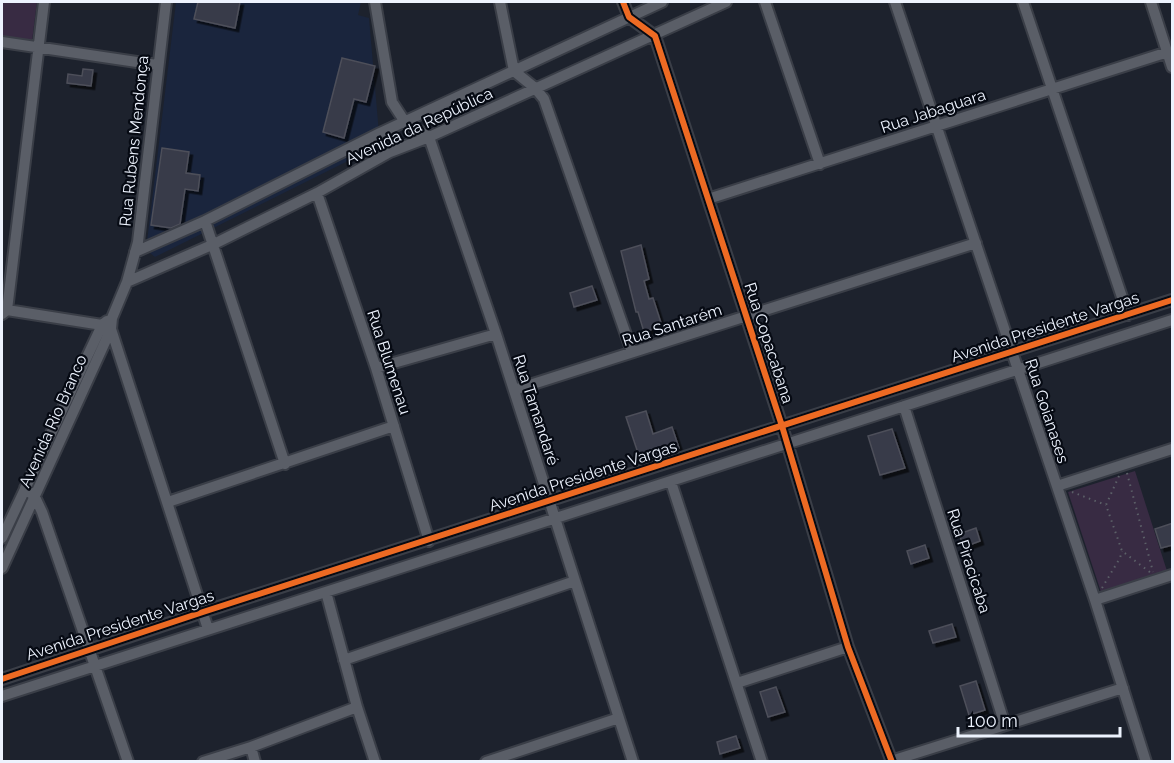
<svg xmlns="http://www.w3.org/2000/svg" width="1174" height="763" font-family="Raleway,sans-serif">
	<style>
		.built { fill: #1a253d }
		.green { fill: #382b43 }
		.building { fill: #383a48; stroke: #4d4f5a; stroke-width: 1.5; filter: url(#shadow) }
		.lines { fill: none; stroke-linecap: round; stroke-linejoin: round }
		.minor-casing { stroke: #3a3e47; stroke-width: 14 }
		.path { stroke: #5c6068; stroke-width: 2; stroke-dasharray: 1.5 4.5; stroke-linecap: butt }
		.minor { stroke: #5a5e67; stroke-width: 10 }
		.cycleway-casing { stroke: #060a13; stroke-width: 10 }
		.cycleway { stroke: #ed6a23; stroke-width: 6 }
		.labels { text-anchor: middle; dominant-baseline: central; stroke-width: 4.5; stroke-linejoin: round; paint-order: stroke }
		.street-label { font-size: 16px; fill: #edf3fe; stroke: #060a13 }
	</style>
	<defs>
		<filter id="shadow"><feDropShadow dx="3.5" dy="3.5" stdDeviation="0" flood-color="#0009"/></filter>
	</defs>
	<rect width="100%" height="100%" fill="#1d222d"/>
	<!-- built -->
	<path class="built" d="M176,2H361L358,15L369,18L380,145L155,257L146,250Z"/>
	<!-- green -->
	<path class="green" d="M2,2H37L32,41L2,37Z
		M1135,471L1167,571L1101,592L1068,492Z"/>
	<!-- building -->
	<path class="building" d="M198,2H240L235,28L194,19Z
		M342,58L375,66L366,102L354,99L344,138L323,132Z
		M83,69L93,70L91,86L67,83L68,74L82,76Z
		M162,148L189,152L186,173L200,175L198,191L185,189L180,224L171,228L151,225Z
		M641,245L649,279L644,281L649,299L653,298L662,326L644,332L638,312H636L621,251Z
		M592,286L597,300L574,307L570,293Z
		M646,411L653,434L672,427L679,448L641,462L626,417Z
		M892,429L905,468L880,475L868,436Z
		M1173,523V545L1161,548L1155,529Z
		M976,528L980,541L964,547L959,534Z
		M925,545L929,558L911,564L907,551Z
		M952,624L956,637L933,643L929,631Z
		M976,681L985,710L969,715L960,686Z
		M776,687L785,712L768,717L760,692Z
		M736,736L740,748L720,754L717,742Z"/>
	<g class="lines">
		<defs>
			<path id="minor" d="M375,2L392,102L405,122L429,137
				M500,2L514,71L535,88L544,99L632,352
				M623,2L629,17L655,36L782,426L848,647L892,762
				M765,2L820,164
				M895,2L1095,600L1146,762
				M1023,2L1128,315
				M1151,2L1172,67
				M2,42L157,65
				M429,137L496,334L633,762
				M317,193L376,368L429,541
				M708,199L1168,52
				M205,221L285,464
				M135,252L205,221L380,133L662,2
				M127,282L214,244L317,193L390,152L429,137L726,2
				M7,310L44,2
				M2,314L7,310L102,325L111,329L208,629
				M376,368L496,334
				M514,390L976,243
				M904,406L1005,725
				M671,482L762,762
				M1057,486L1172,449
				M25,488L35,497L42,512L128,762
				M168,502L394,426
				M2,538L102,325L107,321
				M2,568L111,329L112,318L127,282L138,242L166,2
				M326,592L357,707L375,762
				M1095,600L1172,575
				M344,660L575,581
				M2,679L203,612L1172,300
				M737,683L848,647
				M2,696L1172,320
				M251,747L255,762
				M891,761L1123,688
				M203,762L251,747L357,707
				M486,762L619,718"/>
		</defs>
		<!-- minor casing -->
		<use href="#minor" class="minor-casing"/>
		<!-- path -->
		<path class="path" d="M1127,473L1153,572
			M1119,476L1106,505L1122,551L1151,573
			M1072,492L1106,505
			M1102,588L1120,558L1122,551"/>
		<!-- minor -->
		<use href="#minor" class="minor"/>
		<defs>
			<path id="cycleway" d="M623,2L629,17L655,36L782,426L848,647L892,762
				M2,679L203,612L1172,300"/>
		</defs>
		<!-- cycleway casing -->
		<use href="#cycleway" class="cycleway-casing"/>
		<!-- cycleway -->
		<use href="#cycleway" class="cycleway"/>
	</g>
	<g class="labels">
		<!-- street labels -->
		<g class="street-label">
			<text transform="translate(933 111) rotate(-18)">Rua Jabaguara</text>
			<text transform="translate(419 126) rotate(-25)">Avenida da República</text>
			<text transform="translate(134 141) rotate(-84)">Rua Rubens Mendonça</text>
			<text transform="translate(672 325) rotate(-18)">Rua Santarém</text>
			<text transform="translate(1045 327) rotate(-18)">Avenida Presidente Vargas</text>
			<text transform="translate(769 343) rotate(72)">Rua Copacabana</text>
			<text transform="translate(389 362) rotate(72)">Rua Blumenau</text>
			<text transform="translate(536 410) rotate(72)">Rua Tamandaré</text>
			<text transform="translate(1047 411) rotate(72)">Rua Goianases</text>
			<text transform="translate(53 421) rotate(-66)">Avenida Rio Branco</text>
			<text transform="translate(583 476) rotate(-18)">Avenida Presidente Vargas</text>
			<text transform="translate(969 561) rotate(72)">Rua Piracicaba</text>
			<text transform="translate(120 625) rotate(-18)">Avenida Presidente Vargas</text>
		</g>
	</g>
	<!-- border -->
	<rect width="1174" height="763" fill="none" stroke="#edf3fe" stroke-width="6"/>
	<!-- scale -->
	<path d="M958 727v9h162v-9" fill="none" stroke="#edf3fe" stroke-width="3"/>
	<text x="967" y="727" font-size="18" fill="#edf3fe" stroke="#060a13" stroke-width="4.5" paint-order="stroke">100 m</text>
</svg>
